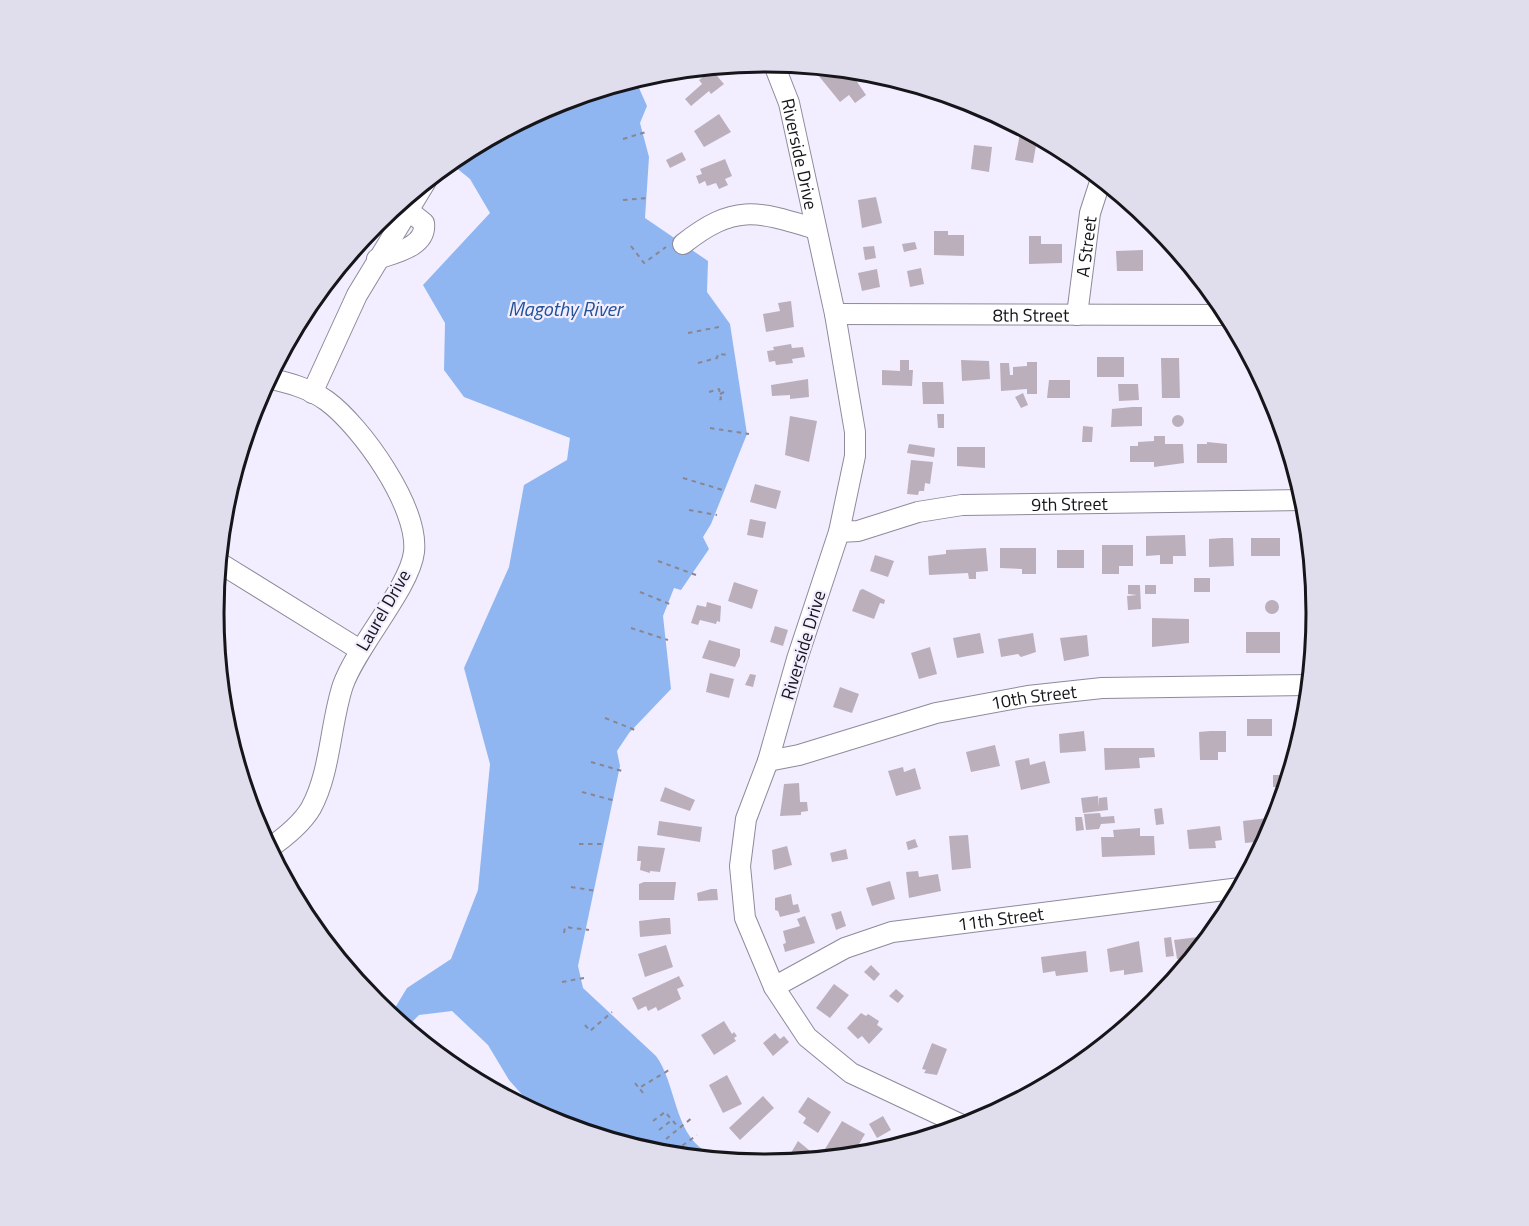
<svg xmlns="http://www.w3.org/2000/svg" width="1529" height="1226" font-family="'Titillium Web',sans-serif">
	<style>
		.water { fill: #8fb6f1 }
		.building { fill: #bcafbc }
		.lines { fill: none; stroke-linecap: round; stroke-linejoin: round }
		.minor-casing { stroke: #8e8a9a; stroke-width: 22 }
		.path { stroke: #898691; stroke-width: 2; stroke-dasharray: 4.5 4.5; stroke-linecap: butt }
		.minor { stroke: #fff; stroke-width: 20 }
		.labels { text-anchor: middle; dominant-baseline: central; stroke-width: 4.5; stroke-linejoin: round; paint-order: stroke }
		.street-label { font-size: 18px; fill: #16151a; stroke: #f2eeff }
		.water-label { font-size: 20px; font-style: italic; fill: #225298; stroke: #f2eeff }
		.rim { fill: none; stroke: #16151a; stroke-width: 3 }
	</style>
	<rect width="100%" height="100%" fill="#f2eeff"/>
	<!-- water -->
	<path class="water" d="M635,79L647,106L640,123L649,157L645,218L708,261L707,292L730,324L747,434L711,524L703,537L709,549L681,590L674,588L663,616L671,689L629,733L617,751L620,766L578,966L583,988L656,1056C676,1083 674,1132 705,1151C716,1158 734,1159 746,1163L657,1154L553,1122L540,1115L509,1080L488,1045L452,1011L419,1015L406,1028L390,1016L407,988L451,959L478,890L490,764L464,668L509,567L524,485L567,460L570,438L464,397L444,370L445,323L423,285L490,213L470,179L449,162L458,154L554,103Z"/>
	<!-- building -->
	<path class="building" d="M827,68L849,70L866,95L855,103L849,95L840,102L818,75Z
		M712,70L724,84L711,94L709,91L691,106L685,99L702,84L699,80Z
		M719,114L731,132L704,147L694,131Z
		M1021,128L1046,141L1037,140L1033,163L1015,160Z
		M974,145L992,147L989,172L971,169Z
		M682,152L686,160L670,168L666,160Z
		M725,159L732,176L725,179L728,185L719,189L716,183L707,186L705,181L699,184L696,176L702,174L700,169Z
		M876,197L882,223L862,228L858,200Z
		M934,231H948V235H964V256L934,255Z
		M1029,236H1041V244H1062V263L1029,264Z
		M915,242L917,249L904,252L902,244Z
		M874,246L876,258L865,260L863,247Z
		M1143,250V271H1117L1116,251Z
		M921,268L924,284L910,287L907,271Z
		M877,269L880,287L862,291L858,273Z
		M791,301L794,327L766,332L763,314L780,311L778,303Z
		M791,344L792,348L803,347L805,357L792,359L793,363L776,365L775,361L769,362L767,351L774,350L773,347Z
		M1097,357H1124V377H1097Z
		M1161,358H1179L1180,398H1162Z
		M900,360H909V370H913L912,386L882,385V370L900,371Z
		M961,360L989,361L990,379L962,381Z
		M1027,362H1037V394H1027V389L1001,391L1000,363H1009L1010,375H1013V367L1027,366Z
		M808,379L809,397L790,399V395L772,396L771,385Z
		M1049,380H1070V398H1047Z
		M922,382H943L944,404H923Z
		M1118,384H1138L1139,400L1119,401Z
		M1023,393L1028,405L1021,408L1015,397Z
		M1132,407H1142V426L1111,427L1112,409Z
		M937,414H944V428H938Z
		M1172 421a6 6 0 1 1 12 0a6 6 0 1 1-12 0Z
		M790,416L817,421L809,462L785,455Z
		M1083,426L1093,427L1092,442H1082Z
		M1154,436H1165V444H1183L1184,463L1154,467V462H1130V446H1138V442L1154,441Z
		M1207,442L1227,444V463H1197V444H1207Z
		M909,444L935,448L934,457L907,453Z
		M957,447H985V468L957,466Z
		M911,460L933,462L930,484L925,483L924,491H919L918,495L907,494Z
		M755,484L781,491L776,509L750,502Z
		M750,519L766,522L763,538L747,535Z
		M1185,535L1186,556H1173V564H1160V555L1146,556V536Z
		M1222,538H1233L1234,566L1209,567V539Z
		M1251,538H1280V556H1251Z
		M1102,545H1133V566H1119V574H1102Z
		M986,548L988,571L976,572V579H969L968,573L929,575L928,556L946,554V550Z
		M1000,548H1036V574H1022V569L1000,568Z
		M1057,550H1084V568H1057Z
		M875,555L894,561L888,577L870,571Z
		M1194,578H1210V592H1194Z
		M734,582L758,590L752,609L728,601Z
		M1128,585H1140L1141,609L1128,610L1127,596L1137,595L1128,594Z
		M1145,585H1156V594H1145Z
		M863,589L885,600L884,604L880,603L874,619L852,611L860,590Z
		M1306,599H1315V620H1306Z
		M1265 607a7 7 0 1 1 14 0a7 7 0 1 1-14 0Z
		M707,602L721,606L720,622L717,621L716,624L700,620L698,625L691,623L697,605L706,607Z
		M1152,618L1189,619V643L1152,647Z
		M775,626L788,630L783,646L770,642Z
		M1246,632H1280V653H1246Z
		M980,633L984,653L957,658L953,638Z
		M1033,633L1036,652L1021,657L1018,654L1001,657L998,639Z
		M1087,635L1089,656L1064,661L1060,638Z
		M709,640L740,649V656L735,667L702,658Z
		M930,647L937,674L919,679L911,653Z
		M710,673L734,679L729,698L706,692Z
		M750,674L756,675L753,687L745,685Z
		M840,687L859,694L852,713L833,707Z
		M1247,719H1272V736H1247Z
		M1084,731L1086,751L1060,753L1059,734Z
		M1210,731H1226V752H1218V760H1200L1199,732Z
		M995,745L1000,766L971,772L966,752Z
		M1104,748H1154L1155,757L1139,758L1140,768L1105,770Z
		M1029,758L1030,765L1045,761L1050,783L1021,790L1015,761Z
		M903,767L904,772L915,768L921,789L896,796L888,771Z
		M1273,775H1282V787H1273Z
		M799,783L800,802H807L808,811L801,812V815L780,816L784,784Z
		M665,787L695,800L690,811L660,801Z
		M1098,796L1099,807V798L1107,797L1108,810L1083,813L1081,798Z
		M1162,808L1164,824L1156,825L1154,809Z
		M1100,813L1101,817L1114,816L1115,823L1101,824L1099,829L1086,830L1084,814Z
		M1075,817H1082L1084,830L1076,831Z
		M1268,818L1269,833L1265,841L1245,843L1243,821Z
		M659,821L702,827L700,842L657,835Z
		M1220,826L1222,840L1215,841L1216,848L1189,849L1187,830Z
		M1140,828V836H1154L1155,855L1102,857L1101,837H1114L1113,830Z
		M968,835L971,868L952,870L949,836Z
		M915,839L918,847L908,850L906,842Z
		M638,846L665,848L660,872L650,871V873L640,870L641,861H637Z
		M787,846L792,865L774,870L772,850Z
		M846,849L848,859L832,862L830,853Z
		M918,871L919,877L938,874L941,891L909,898L906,872Z
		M890,881L895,899L872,906L866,888Z
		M644,882H676L674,900H639V884Z
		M711,889H717L718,900L698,901L697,893Z
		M791,894L793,905L798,904L800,912L780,917L778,911L775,910V898Z
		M841,911L846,926L836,930L831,914Z
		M805,916L815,943L785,952L783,944L786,943L783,931L800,926L797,919Z
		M664,918H670L671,934L640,937L639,921Z
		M1171,937L1174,956L1166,957L1164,938Z
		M1198,937L1200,948L1192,958L1177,959L1174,940Z
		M1139,941L1143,972L1124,975V970L1110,972L1107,949Z
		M666,945L673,967L645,977L638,954Z
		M1086,951L1088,972L1056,976L1055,971L1043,973L1041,957Z
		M871,965L880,974L874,981L864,972Z
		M679,976L684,986L677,989L681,999L658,1011L656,1007L648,1011L646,1006L638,1010L632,998Z
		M834,984L849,995L830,1018L816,1008Z
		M896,989L904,996L898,1003L889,996Z
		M861,1013L866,1016L868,1014L879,1021L877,1025L883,1029L869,1044L862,1036L858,1039L847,1028Z
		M724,1021L732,1034L734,1032L737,1036L734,1038L736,1041L714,1055L701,1035Z
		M775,1033L780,1039L784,1036L789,1042L773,1056L763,1043Z
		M932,1043L947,1049L937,1075L924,1073L926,1070L922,1069Z
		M727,1075L742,1104L723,1113L709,1085Z
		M763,1096L774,1108L740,1140L729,1128Z
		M808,1097L831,1112L818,1133L803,1123L806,1118L798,1112Z
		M883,1116L891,1130L877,1138L869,1124Z
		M842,1121L865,1134L852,1156L840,1157L825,1149Z
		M798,1141L815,1155L811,1160L801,1154L797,1161L788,1158Z"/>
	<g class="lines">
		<defs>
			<g id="minor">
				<path id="s1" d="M773,62L789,103L835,314L855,432V456L839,532L797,659L768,761L746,819L740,866L745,918L774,987L807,1037L851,1073L964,1126"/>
				<path d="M683,244C735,203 757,211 816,229"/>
				<path d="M377,259C394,253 427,247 424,223L409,211"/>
				<path id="s2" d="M835,314L1227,315"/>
				<path id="s3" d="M1077,315L1090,213L1101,179"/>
				<path d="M268,378C289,383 309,388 327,401C361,426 419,507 414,552C410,587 357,646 343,685C330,724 331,771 311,808C301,825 284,838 268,849"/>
				<path d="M312,393L357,295L426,181"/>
				<path id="s4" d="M839,532L858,531L918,512L962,505L1304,500"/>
				<path d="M218,562L360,650"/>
				<path id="s5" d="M768,761L799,755L936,713L1028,696L1102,688L1309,685"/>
				<path id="s6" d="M774,987L845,948L892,932L1240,888"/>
			</g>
		</defs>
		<!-- minor casing -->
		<use href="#minor" class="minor-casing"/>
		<!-- path -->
		<path class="path" d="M623,139L646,132
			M623,200L648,198
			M631,246L644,263L666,247
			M688,333L719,327
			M698,363L717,358L718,354L727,355
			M709,392L719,389L721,399L716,401
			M720,394L726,391
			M710,428L749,434
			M683,478L726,491
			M689,510L717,515
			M658,561L696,575
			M640,592L672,605
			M631,628L668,640
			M605,718L635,730
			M591,762L622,771
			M582,792L616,801
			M579,844H606
			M571,887L597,891
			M564,933L565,927L589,930
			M562,982L584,978
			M585,1025L590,1031L612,1012
			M635,1083L639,1088
			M643,1093L639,1088L669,1070
			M653,1121L665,1112L679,1128
			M659,1130L672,1120
			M666,1139L693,1117
			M675,1151L697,1135
			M724,1161L727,1151"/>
		<!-- minor -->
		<use href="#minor" class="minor"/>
	</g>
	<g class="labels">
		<!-- street labels -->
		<g class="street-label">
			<text stroke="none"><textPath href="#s1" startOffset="96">Riverside Drive</textPath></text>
			<text stroke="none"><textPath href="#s3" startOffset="69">A Street</textPath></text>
			<text stroke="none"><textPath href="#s2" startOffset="196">8th Street</textPath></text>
			<text stroke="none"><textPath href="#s4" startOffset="234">9th Street</textPath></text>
			<text transform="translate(383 610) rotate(-60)">Laurel Drive</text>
			<text transform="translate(803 645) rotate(-73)">Riverside Drive</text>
			<text stroke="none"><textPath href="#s5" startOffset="274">10th Street</textPath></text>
			<text stroke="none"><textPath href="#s6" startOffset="240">11th Street</textPath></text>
		</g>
		<!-- water labels -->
		<g class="water-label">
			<text x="565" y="308">Magothy River</text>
		</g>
	</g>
	<!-- crop -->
	<path d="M0 0H1529V1226H0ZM224 613a541 541 0 1 1 1082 0a541 541 0 1 1-1082 0Z" fill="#e0dded" fill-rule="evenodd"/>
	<path class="rim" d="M224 613a541 541 0 1 1 1082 0a541 541 0 1 1-1082 0Z"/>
</svg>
